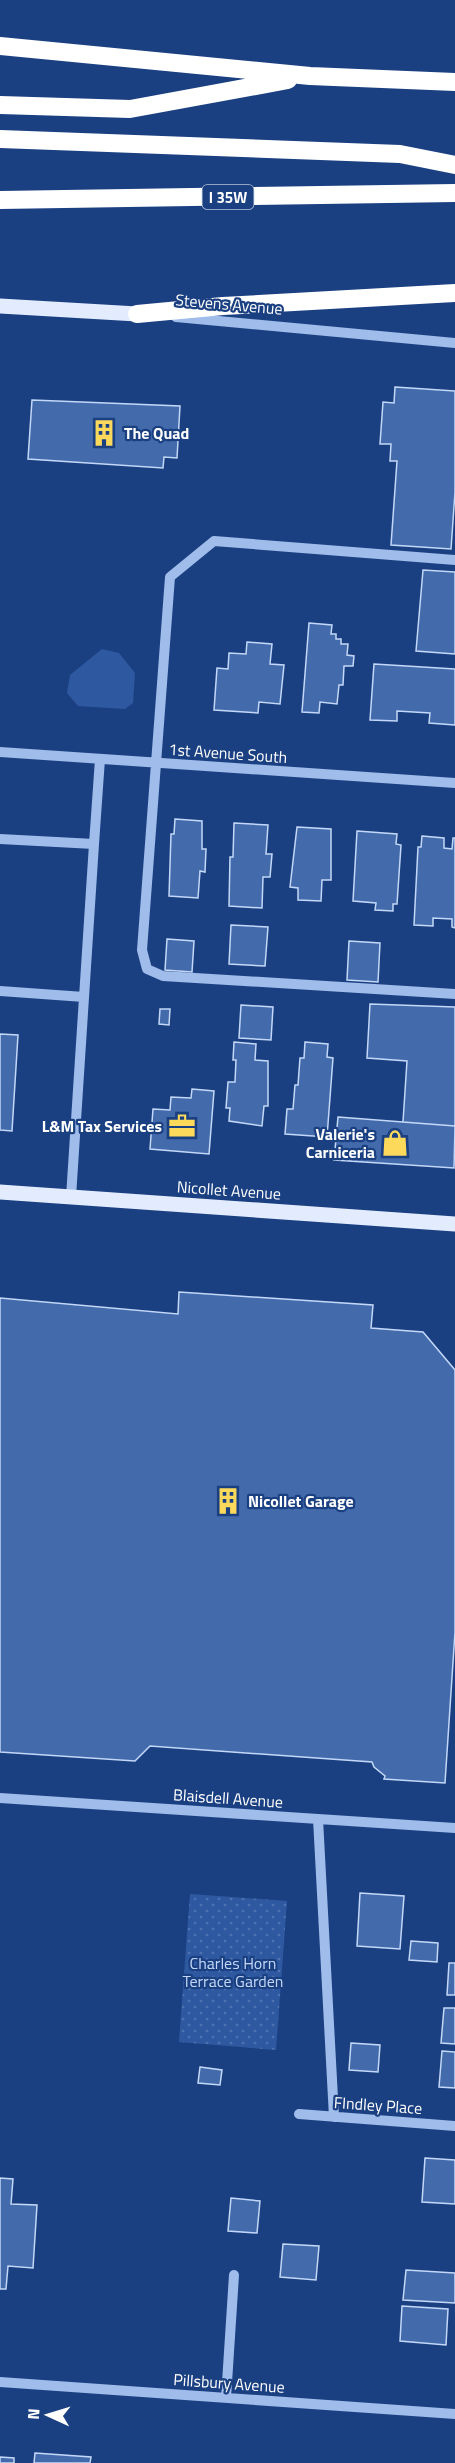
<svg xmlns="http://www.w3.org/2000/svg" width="455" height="2463" font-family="'Titillium Web',sans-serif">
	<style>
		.park { fill: #2e59a1 }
		.garden { fill: url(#garden-dots) }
		.building { fill: #436aab; stroke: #c3d8f8; stroke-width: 1.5 }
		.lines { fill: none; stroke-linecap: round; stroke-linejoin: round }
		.minor { stroke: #9fbcea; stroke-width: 10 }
		.major { stroke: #e3ecff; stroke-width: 15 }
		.highway { stroke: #fff; stroke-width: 18 }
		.labels { text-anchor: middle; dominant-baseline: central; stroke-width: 4.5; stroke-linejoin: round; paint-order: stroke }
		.shield { fill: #1b4082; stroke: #bbc6da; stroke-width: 1.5 }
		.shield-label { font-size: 15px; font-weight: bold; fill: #fff }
		.street-label { font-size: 16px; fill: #fff; stroke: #1b4082 }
		.poi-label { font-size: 16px; font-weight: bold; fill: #fff; stroke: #1b4082; text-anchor: start }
		.park-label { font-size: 16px; fill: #c3d8f8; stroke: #1b4082 }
	</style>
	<defs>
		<pattern id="garden-dots" width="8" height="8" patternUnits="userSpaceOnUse" patternTransform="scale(1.5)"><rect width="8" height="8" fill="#2e59a1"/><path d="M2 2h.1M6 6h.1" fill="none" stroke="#4d72af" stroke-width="1.8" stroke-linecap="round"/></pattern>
	</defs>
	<rect width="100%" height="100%" fill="#1b4082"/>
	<!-- park -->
	<path class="park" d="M102,649L119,653L135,673L133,703L125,709L78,706L67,693L70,675Z"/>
	<!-- garden -->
	<path class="garden" d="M190,1894L287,1901L276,2050L179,2042Z"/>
	<!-- building -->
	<path class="building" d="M395,387L455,391V492L451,549L391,545L397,461H390L391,444H380L383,402L394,403Z
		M32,400L180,406L177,458L164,457L163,468L28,459Z
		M423,570L455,572V654L416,651Z
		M309,623L332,625L331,634H336V639H341V644H348L347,655L354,656L353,666H344L343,685H339L337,704L320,702L319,713L302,712Z
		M247,642L272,644L270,664L284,665L280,704L259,702L258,713L214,710L217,668L228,669L229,653L246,654Z
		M374,664L455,669V725L429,723L430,713L397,711V721L370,720Z
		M175,819L202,821V849H206L205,872L200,871L198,898L169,896L171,834H174Z
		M234,823L268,825L266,854H272L270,877H263L262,908L229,906L230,857H233Z
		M297,827L331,829V880H322L321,901L298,900V888L290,887Z
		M357,831L397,834L396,844L401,845L397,904H393V911L375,910L376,903L353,901Z
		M422,836L444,838V848L452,849L453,838H455V928L452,927V919L433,918V926L414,925L418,847H421Z
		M231,925L268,927L265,966L229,964Z
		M167,939L194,941L192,972L165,970Z
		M349,941L380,943L378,982L347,980Z
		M370,1004L455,1007V1126L403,1122L407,1061L367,1058Z
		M241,1005L273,1007L271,1040L239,1038Z
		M160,1009H170L169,1025L159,1024Z
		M0,1034L18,1035L12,1131L0,1130Z
		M234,1042L256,1044L255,1060L268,1061V1106H264L262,1126L229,1121L230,1108H226L228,1082H235L236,1060H233Z
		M305,1042L328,1044L327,1057L333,1058L327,1137L285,1134L287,1109H293L295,1085H298L300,1058H304Z
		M192,1089L214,1091L209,1154L150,1149L153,1109L170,1110L171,1097L191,1098Z
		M338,1117L455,1126L454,1168L334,1160Z
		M179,1292L373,1305L371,1328L423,1332L455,1370V1632L445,1783L384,1779L385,1776L374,1767L372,1762L150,1746L135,1761L0,1752V1298L178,1314Z
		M360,1893L404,1896L400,1949L357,1946Z
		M411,1941L438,1943L437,1962L409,1960Z
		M449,1963H455V1995H447Z
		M444,2008H455V2044L441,2043Z
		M351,2043L380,2045L378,2072L349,2070Z
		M442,2051L455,2052V2088L439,2087Z
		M200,2067L222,2070L220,2085L198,2083Z
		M425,2158L455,2160V2204L422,2202Z
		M0,2178L13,2179L11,2204L37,2205L33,2268L8,2266L6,2289H0Z
		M231,2198L260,2201L257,2233L228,2231Z
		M283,2244L319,2246L316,2280L280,2277Z
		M406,2270L455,2273V2303L403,2300Z
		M402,2306L448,2309L446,2345L400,2341Z
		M35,2453L91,2457L90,2463H34Z
		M0,2457L14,2458V2463H0Z"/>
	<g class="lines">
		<!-- minor -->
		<path class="minor" d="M176,317L455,343
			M455,560L214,541L170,577L142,950L147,969L163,976L455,994
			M0,752L455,783
			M0,839L94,844L71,1197
			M94,844L100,759
			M0,991L84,997
			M0,1798L455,1828
			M318,1819L334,2117
			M299,2114L455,2126
			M0,2382L455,2414
			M226,2398L234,2275"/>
		<!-- major -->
		<path class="major" d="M0,306L137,314
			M0,1192L455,1224"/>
		<!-- highway -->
		<path class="highway" d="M0,46L310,76L455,82
			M0,105L130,109L288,80
			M0,139L400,154L455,165
			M0,200L455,193
			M137,314L223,306L455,293"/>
	</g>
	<!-- icons -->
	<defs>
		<symbol id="building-bare" viewBox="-9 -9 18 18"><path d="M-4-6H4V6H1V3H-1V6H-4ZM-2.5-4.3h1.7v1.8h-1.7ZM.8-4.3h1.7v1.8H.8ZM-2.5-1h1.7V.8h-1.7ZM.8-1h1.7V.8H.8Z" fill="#fcd95b" stroke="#1b4082" stroke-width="2.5" paint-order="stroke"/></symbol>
		<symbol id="office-bare" viewBox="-9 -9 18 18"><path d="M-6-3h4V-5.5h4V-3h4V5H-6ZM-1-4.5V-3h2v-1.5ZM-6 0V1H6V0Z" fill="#fcd95b" stroke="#1b4082" stroke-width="2.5" paint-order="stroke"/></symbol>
		<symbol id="shop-bare" viewBox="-9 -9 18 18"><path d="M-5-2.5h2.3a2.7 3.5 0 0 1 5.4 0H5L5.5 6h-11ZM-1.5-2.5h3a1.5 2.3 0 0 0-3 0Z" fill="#fcd95b" stroke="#1b4082" stroke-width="2.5" paint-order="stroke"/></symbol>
	</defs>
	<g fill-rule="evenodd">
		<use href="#building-bare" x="85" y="414" width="38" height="38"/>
		<use href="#office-bare" x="163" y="1107" width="38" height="38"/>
		<use href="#shop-bare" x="376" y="1124" width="38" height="38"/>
		<use href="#building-bare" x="209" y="1482" width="38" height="38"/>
	</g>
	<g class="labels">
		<!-- shield labels -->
		<rect class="shield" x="202.5" y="185" width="51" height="24" rx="4.5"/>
		<g class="shield-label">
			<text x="228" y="197">I 35W</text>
		</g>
		<!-- street labels -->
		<g class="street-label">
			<text transform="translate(229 304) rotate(5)">Stevens Avenue</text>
			<text transform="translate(228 753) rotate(4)">1st Avenue South</text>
			<text transform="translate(229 1190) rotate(4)">Nicollet Avenue</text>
			<text transform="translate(228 1798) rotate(4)">Blaisdell Avenue</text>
			<text transform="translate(378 2105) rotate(4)">FIndley Place</text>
			<text transform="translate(229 2383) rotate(4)">Pillsbury Avenue</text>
		</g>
		<!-- poi labels -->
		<g class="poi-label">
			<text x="124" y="433">The Quad</text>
			<text x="162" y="1126" text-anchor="end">L&amp;M Tax Services</text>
			<text x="375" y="1134" text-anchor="end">Valerie's<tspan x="375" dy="18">Carniceria</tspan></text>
			<text x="248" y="1501">Nicollet Garage</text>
		</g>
		<!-- park labels -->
		<g class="park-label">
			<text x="233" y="1963">Charles Horn<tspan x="233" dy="18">Terrace Garden</tspan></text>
		</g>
	</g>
	<!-- north arrow -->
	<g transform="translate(48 2415) rotate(274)" stroke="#1b4082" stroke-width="4.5" paint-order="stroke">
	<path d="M0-4.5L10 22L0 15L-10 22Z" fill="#ffffff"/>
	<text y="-9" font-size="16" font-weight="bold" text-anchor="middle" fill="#ffffff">N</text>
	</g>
</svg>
